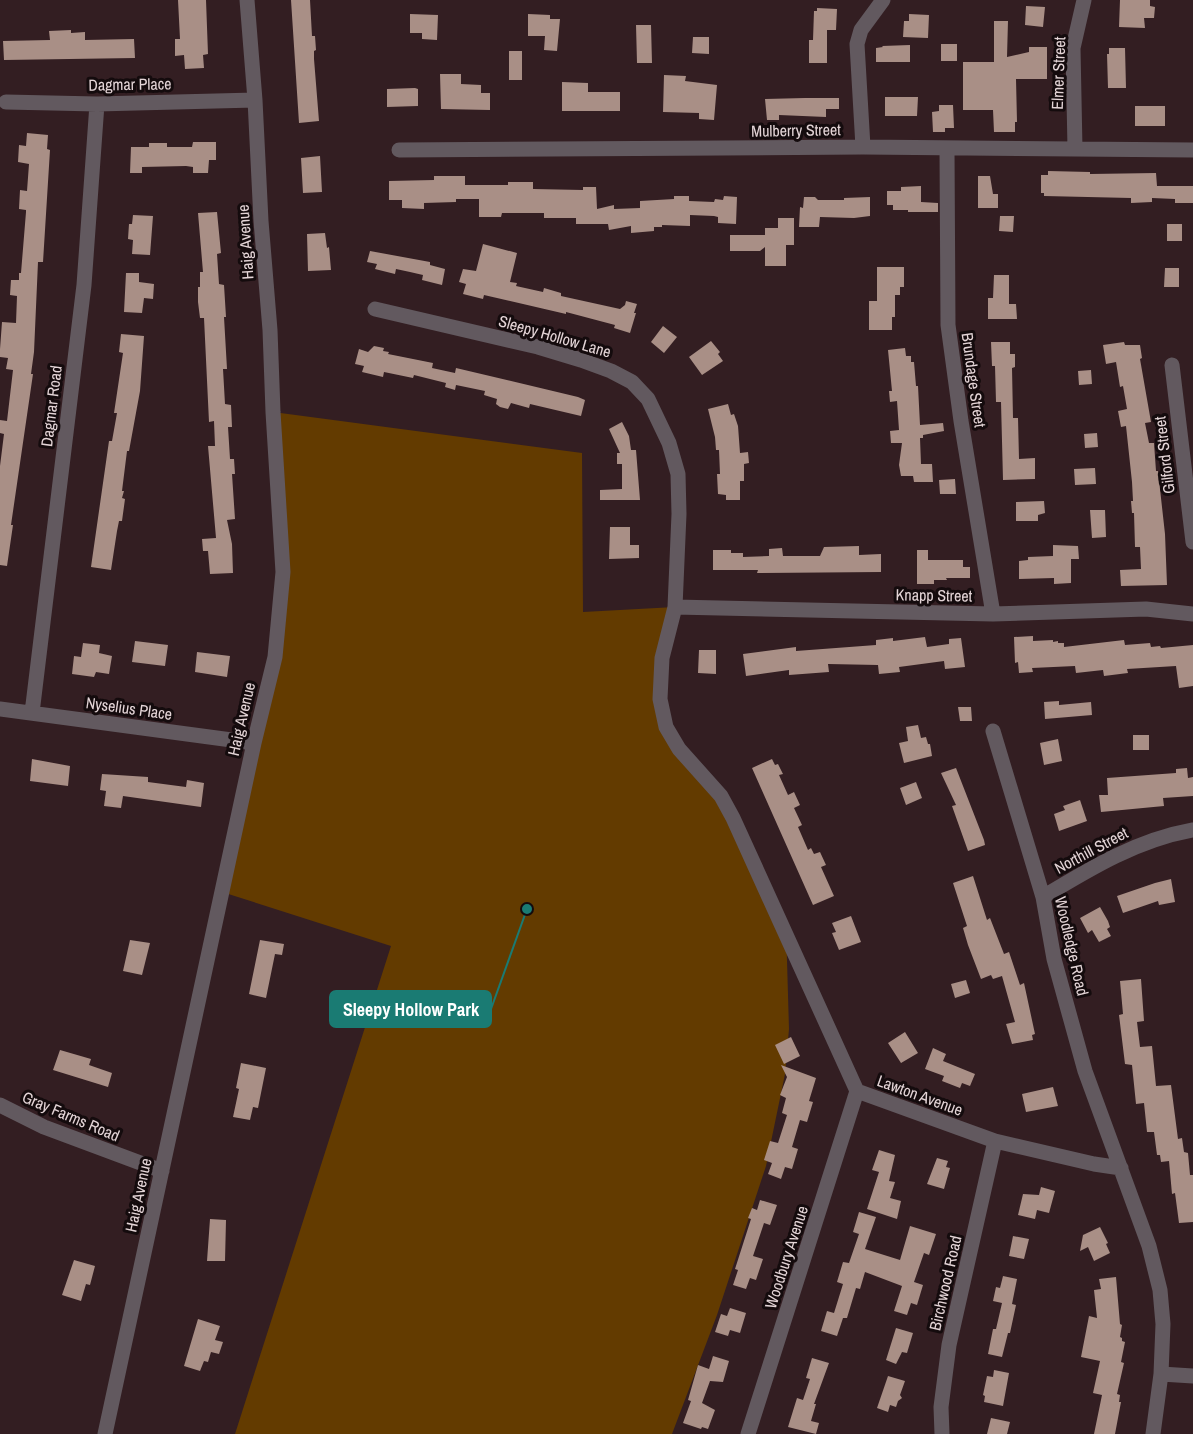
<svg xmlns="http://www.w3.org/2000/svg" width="1193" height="1434" font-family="'Archivo Narrow',sans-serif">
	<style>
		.green { fill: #633b00 }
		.building { fill: #a98f86 }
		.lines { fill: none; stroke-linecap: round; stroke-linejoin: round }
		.minor { stroke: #62595f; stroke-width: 15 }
		.labels { text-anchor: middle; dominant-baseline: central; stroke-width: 6; stroke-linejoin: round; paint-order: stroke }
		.street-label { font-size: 16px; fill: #e4d5d7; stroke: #140b0d }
		.leader { fill: none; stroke: #1a7b73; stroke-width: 2 }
		.callout-dot { fill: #1a7b73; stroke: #140b0d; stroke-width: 2 }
		.callout { fill: #1a7b73; stroke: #1a7b73; stroke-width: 2 }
		.callout-label { font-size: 18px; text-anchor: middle; font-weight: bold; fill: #fff }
	</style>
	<rect width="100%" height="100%" fill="#331e22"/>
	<!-- green -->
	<path class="green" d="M273,412L582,453L583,612L675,607L667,633L666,727L721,796L786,926L789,1029L785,1074L766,1166L717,1315L672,1434H235L391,946L222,892L280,608Z"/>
	<!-- building -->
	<path class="building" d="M178,0H206L208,54L203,55L204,68L185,69L184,55L175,56V39H180Z
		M291,0H310L312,36H315L316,50L314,51V59L319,121L299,123Z
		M1120,0H1150V6L1155,7L1154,18H1144L1145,28L1119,27Z
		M1026,6L1045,7L1043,27L1025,25Z
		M817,8L837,9L836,30H827V63H809V40H813L814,11H817Z
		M410,14L438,15L437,40L422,39V33H410Z
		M528,14L550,15V19H560L557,51L544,50L545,36H528Z
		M909,14L929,15L928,38L903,37L904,21H909Z
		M994,21H1008L1007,57L1029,52V47H1047V79H1016L1017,122H1015V132H994L993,110H963V62H994Z
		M636,25H651L652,63H637Z
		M71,30V33L85,32V40L134,39L135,58L4,60L3,41L50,40L49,31Z
		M693,37H709V54L692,53Z
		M941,44H957V61H941Z
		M910,45V62H876V48L883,47L882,46Z
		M1109,48H1125L1126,88H1108L1107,54H1109Z
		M509,51H522V80H509Z
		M440,74H461V84L481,85V93H490V110L441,109Z
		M664,75L686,76L685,81L717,85L714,120L699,119V113L663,112Z
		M562,82L588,83V92H620V111H562Z
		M415,88L418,89V106L387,107V89Z
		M885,97H918L917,116H885Z
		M805,98H839V109H826V117L779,115V120H767L765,99Z
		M939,105H953L954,128H945V132H933L932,112L939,111Z
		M1135,106H1165V126H1135Z
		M27,133L48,135L47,149L50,150L43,262H38L34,352L31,374H33L11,525H13L7,566L0,565V466L4,434L0,433V420L7,421L13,370L6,369L8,358L0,357V349L2,322L16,323L17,296L10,295L11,280H19V273H21L26,212V210L19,209L20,190L27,191L29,164L18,162L19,145L26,146Z
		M193,142H216V160H209L208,173H193V167L186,166L142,167V173H130L131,147H149V143H167V147H192Z
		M320,156L322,192L303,193L301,158Z
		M1048,171L1090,172V174L1156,173L1157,186H1193V203H1175V199L1152,198V202L1131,203V198L1044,196V193H1041V175H1048Z
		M434,176H465V185H508V182H533V189L583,190V187H596L597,209L614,205V209L640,208V201L674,199V196H689V201L714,202L715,199L723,200L724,196L737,197L736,224L718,223V217L714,216L690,215V226L662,225V227H654V231L631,233V226L609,230L608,224H576V218H544V213H502L501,217H479V199H456V202L424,203V209L402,208V200H389V181L434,180Z
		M978,176H990L993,194H998V208H978Z
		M921,186V202L938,203V212H908V210H893V205H887V191H901V187Z
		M804,197H815L818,200H844V198L870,197V216L854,218L820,217L819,227H799L800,207L803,208Z
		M217,212L221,253L217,254L219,284L224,285L226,317H224L227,369H223L225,404L231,405L232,427H228L230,459H234L235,474H232L235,519L227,520L232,544L233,573L210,574L208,551H203L202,539L216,538L208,446H215L214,421L209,422L204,318H200L198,302V287H200V272H203L198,213Z
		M133,215L153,216L150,255L132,254L133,240L128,239L129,224H132Z
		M1000,216H1014L1013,232L999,231Z
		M778,218H794V245H786V266H765V247L760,251H730V235H765V228H778Z
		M1167,224H1182V241H1167Z
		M325,233L327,248L329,247L331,270L308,271L307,234Z
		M483,244L517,253L510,282L517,283L516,286L543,292L544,288L561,293V296L620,309L625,305L626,301L637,304L634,313H636L630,333L614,328L615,325L566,312V314L484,295L483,299L463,294L466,284L459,282L463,269L476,271Z
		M370,251L430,262V265L445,269L442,285L422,280L423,275L410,272L396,269L395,274L375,269L377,264L367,262Z
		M877,267H904V287H900V295H895V317H892V330H869V301H877Z
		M1165,268H1179V287H1164Z
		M126,273H139V282L154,284L153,299L144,298L142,313L124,312Z
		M994,275H1009V304H1016L1017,319H988V298H993Z
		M663,326L677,337L664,353L651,342Z
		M121,334L144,336L140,391L129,451H127L122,491H124L122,498L125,499L122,521H119L117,531L111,570L91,567L109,441H112L117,413H114L123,353L119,352Z
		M711,341L720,352L718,354L723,361L702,375L689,357Z
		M991,342H1010V354H1015V367L1012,368L1013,418H1018L1019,459L1035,458V479L1003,480L1001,402H996L995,366H992Z
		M1124,342L1125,345H1140L1142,358L1140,359L1151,422L1145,423L1149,443H1154L1156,471H1158L1165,534L1167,585L1121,586L1120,570L1141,569L1140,547H1135L1134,513H1132L1131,501H1133L1132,482L1126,426L1121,427L1118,411L1127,409L1123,386L1120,387L1116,362L1106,364L1103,345Z
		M374,346L384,348L383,351L389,352L388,354L433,363L432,368L455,373L456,368L578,397L585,400L581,416L530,404L529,408L511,403L508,409L500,407L496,404L497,399L484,395L485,391L456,385L455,390L445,387L446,383L414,375L413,378L384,372L383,377L362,372L364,366L355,364L359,349L368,352Z
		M905,348L906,356H911V362H914L916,386H918L920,425L943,423L944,431L923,435V438H920L921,464H932L933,482H914L913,476H901L899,465L902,443H891L890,431L899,430L897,401L890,402L889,391H892L888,350Z
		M1091,370L1092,384L1079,385L1078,371Z
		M728,404L731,415L734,414L738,426L740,453L748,452L749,463L744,464V481H740V500H726V495L718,494L717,474H720L719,450H716L715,437L708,409Z
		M622,422L629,436L631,450H636L640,500H600V490L622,489V464H617V453H620L609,429Z
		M1097,433L1098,447L1085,448L1084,434Z
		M1095,468L1096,484L1075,485L1074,469Z
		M955,479L956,494H940L939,480Z
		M1044,501L1045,513L1038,515V521H1016V502Z
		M1090,510H1105L1106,537L1092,538Z
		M610,527H630V545H639V558L609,559Z
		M1053,545L1078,546L1079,559H1071V583L1054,584V578L1019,579V561L1028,560V557L1053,556Z
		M859,546V555L881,554V572L760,573H757L758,570H713V550H731V553H743V557L769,556V549L782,548L783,556H820L824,547Z
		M917,550H928V560H963V567H970V578H946L947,580H934V584H917Z
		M1033,636V641L1053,640V642L1058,641V643H1064V647L1124,640L1125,645L1150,643L1151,647L1160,646L1161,648L1193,645V686L1179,688L1176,666L1127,669L1128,673L1104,676L1103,670L1076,673L1075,666L1032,668L1033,672L1019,673L1018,662L1015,663L1014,637Z
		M925,637L927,647L949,644V639L961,638L965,667L945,669L944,661L899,667L900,672L879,674L878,665L828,664L829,672L789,675V670L746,676L743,654L796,647V651L876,645V640L893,638V641Z
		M135,641L168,645L165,666L132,662Z
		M83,643L100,645L99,653L112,656L109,674L96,672L94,677L72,674L74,656L81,657Z
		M699,650H716V674L698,673Z
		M197,652L230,656L227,677L195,672Z
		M1059,701V705L1091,702L1092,715L1045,719L1044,702Z
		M958,707H971L972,721H960Z
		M918,725L921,738L926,737L928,744H930L932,756L904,763L899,743L908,741L906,727Z
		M1133,735H1149V750H1133Z
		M1058,739L1062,761L1044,765L1040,743Z
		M32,759L70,766L68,786L30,781Z
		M772,759L775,765L778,764L783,774L779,775L788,795L794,792L800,805L794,808L802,825L798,827L808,850L811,848L814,854L820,852L826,865L821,867L834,896L813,905L752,768Z
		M956,768L984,840L985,845L968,851L952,806L956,805L941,773Z
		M1187,768L1188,778L1193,777V796L1163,798L1164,806L1101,812L1099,795H1108L1107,778L1176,773V769Z
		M102,774L148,777V782L186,787L187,780L204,783L201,807L123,796L121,808L104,806L106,791L100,790Z
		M916,782L922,798L906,805L900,788Z
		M1080,800L1087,821L1059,831L1054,814L1065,810L1063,806Z
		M973,876L987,920L990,918L1004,954L1009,952L1020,985L1024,983L1035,1034L1032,1035L1033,1040L1012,1044L1006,1024L1015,1022L1002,976L993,979L991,975L981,979L968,945L963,928L967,926L953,883Z
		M1171,879L1175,902L1159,905L1158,901L1123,913L1117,896L1155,883Z
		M1100,907L1108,921L1110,927L1107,929L1111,936L1099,942L1092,930L1088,933L1080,918Z
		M851,916L861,942L839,950L832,933L836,932L832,923Z
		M130,940L150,943L142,975L123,971Z
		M260,940L284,944L282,955L275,954L266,998L249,994Z
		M1141,979L1144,1021L1137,1022L1140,1047L1152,1046L1156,1086L1171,1085L1178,1139L1182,1138L1184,1152L1188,1153L1190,1175H1193V1222L1179,1223L1175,1193L1172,1194L1169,1161L1161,1162L1160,1155H1157L1154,1132H1147L1144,1103L1136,1104L1132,1065L1125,1064L1119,1015L1123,1014L1120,981Z
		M966,980L970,993L955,998L951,984Z
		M905,1032L918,1053L901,1063L888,1043Z
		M791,1037L800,1056L784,1064L775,1045Z
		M933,1048L946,1054L943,1061L975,1074L970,1086L962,1083L960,1088L942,1081L944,1076L925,1069Z
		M60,1050L91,1059L89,1065L112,1073L108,1087L53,1070Z
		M241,1063L266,1068L258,1108L253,1107L250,1120L233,1117L239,1089L236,1088Z
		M781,1065L816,1078L809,1101L813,1102L807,1122L800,1120L792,1147L798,1149L792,1169L785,1167L781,1179L768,1174L772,1163L764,1160L770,1141L778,1143L787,1115L782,1113L786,1098L780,1095L787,1077Z
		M1053,1087L1058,1106L1026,1112L1022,1094Z
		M879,1150L895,1155L889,1181L895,1182L890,1198L901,1201L897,1219L867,1209L879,1172L872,1170Z
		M937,1158L948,1161L946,1167L950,1168L944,1189L927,1184Z
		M1041,1187L1055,1191L1049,1213L1037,1210L1035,1219L1018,1215L1023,1194L1039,1195Z
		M760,1200L777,1205L770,1225L764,1223L753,1256L763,1259L756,1280L750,1278L746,1289L733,1285L738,1270L735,1269L751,1219L748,1218L752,1208L757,1210Z
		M859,1212L876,1217L865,1249L900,1260L910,1226L936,1234L929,1255L924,1253L914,1282L923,1285L917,1305L911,1303L907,1315L894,1311L902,1286L865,1272L860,1289L856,1288L847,1318H843L837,1336L821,1331L827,1311L834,1313L843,1284L837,1282L843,1262L849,1263L859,1234L853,1232Z
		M210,1219L226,1220L225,1261H207Z
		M1100,1227L1108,1243L1106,1244L1110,1253L1094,1261L1088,1247L1080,1251L1083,1235Z
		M1013,1236L1029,1239L1024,1259L1009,1256Z
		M74,1260L95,1266L90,1285L86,1284L81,1301L62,1295Z
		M1003,1276L1017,1279L1012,1304L1016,1305L1010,1333H1008L1002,1357L988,1354L993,1329H996L1002,1303L993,1301L996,1287L1000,1288Z
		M1116,1277L1120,1324L1122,1325L1120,1337L1122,1338V1341L1125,1342L1121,1362L1124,1363L1117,1394L1120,1395L1119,1402H1121L1115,1434H1094L1102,1395L1093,1393L1100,1361L1081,1357L1089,1316L1097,1318L1094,1290L1101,1289L1099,1279Z
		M730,1308L746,1313L740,1333L730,1330L728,1336L715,1332L721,1314L727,1316Z
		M198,1319L220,1326L215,1340L223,1342L219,1354L211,1352L208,1362L204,1361L200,1371L184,1366Z
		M896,1328L913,1333L907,1353L902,1352L896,1364L886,1360Z
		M713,1356L729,1361L723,1382L710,1381L702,1403L715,1410L708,1429L702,1427L701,1429L683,1423L691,1401L688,1400L698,1365L709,1369Z
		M812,1358L829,1363L814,1404H816L811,1421L819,1423L816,1434L788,1427L797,1398L803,1400L810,1379L806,1378Z
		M994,1370L1009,1373L1003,1406L984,1402L985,1396L983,1395L987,1376L993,1377Z
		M888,1376L905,1381L900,1395L902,1398L898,1401L896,1407L890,1405L888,1412L877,1408Z
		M991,1418L1010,1422L1007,1434H987Z"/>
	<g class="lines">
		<!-- minor -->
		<path class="minor" d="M6,102L97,104L255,100
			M863,147L857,44L861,30L883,0
			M947,149L948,325L961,421L993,614
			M1075,149L1073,48L1084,0
			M399,150L863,147L1193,150
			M375,309L538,347L581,360L611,371L632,382L648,399L669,443L678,474L679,514L675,607L662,658L660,699L666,727L679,749L721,796L733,818L857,1091L995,1141L1094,1164L1121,1168
			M1172,365L1193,542
			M675,607L993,614L1146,609L1193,614
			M0,709L254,743
			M32,713L84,285L97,104
			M993,731L1043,897L1054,959L1085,1071L1149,1246L1160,1290L1163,1324L1161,1374L1153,1434
			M1043,897C1091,868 1137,840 1193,830
			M0,1105L44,1127L162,1171
			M1161,1374L1193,1376
			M105,1434L254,743L275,657L283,572L273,412L270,330L261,221L255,100L247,0
			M748,1434L857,1091
			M942,1434L941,1407L949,1345L995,1141"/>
	</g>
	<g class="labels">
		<!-- street labels -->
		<g class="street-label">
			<text transform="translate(1058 73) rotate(-88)">Elmer Street</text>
			<text transform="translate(130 84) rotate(-1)">Dagmar Place</text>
			<text transform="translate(796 130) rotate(-1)">Mulberry Street</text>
			<text transform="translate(245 242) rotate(-94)">Haig Avenue</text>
			<text transform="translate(555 336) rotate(16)">Sleepy Hollow Lane</text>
			<text transform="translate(974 380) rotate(82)">Brundage Street</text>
			<text transform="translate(51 406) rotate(-83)">Dagmar Road</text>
			<text transform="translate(1164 455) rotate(-97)">Gilford Street</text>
			<text transform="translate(934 595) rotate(1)">Knapp Street</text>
			<text transform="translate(129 708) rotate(8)">Nyselius Place</text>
			<text transform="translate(241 719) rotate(-77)">Haig Avenue</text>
			<text transform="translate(1091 850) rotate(-28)">Northill Street</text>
			<text transform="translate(1072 946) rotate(77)">Woodledge Road</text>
			<text transform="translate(920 1095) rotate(20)">Lawton Avenue</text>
			<text transform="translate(71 1116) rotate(23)">Gray Farms Road</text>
			<text transform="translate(138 1195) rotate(-78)">Haig Avenue</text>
			<text transform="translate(786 1257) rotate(-72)">Woodbury Avenue</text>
			<text transform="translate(945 1283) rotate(-77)">Birchwood Road</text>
		</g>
	</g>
	<!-- callouts -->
	<path class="leader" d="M527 909L491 1009"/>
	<circle class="callout-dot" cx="527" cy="909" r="6"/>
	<rect class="callout" x="330" y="991" width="161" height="36" rx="6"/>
	<g class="callout-label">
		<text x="411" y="1016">Sleepy Hollow Park</text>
	</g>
</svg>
